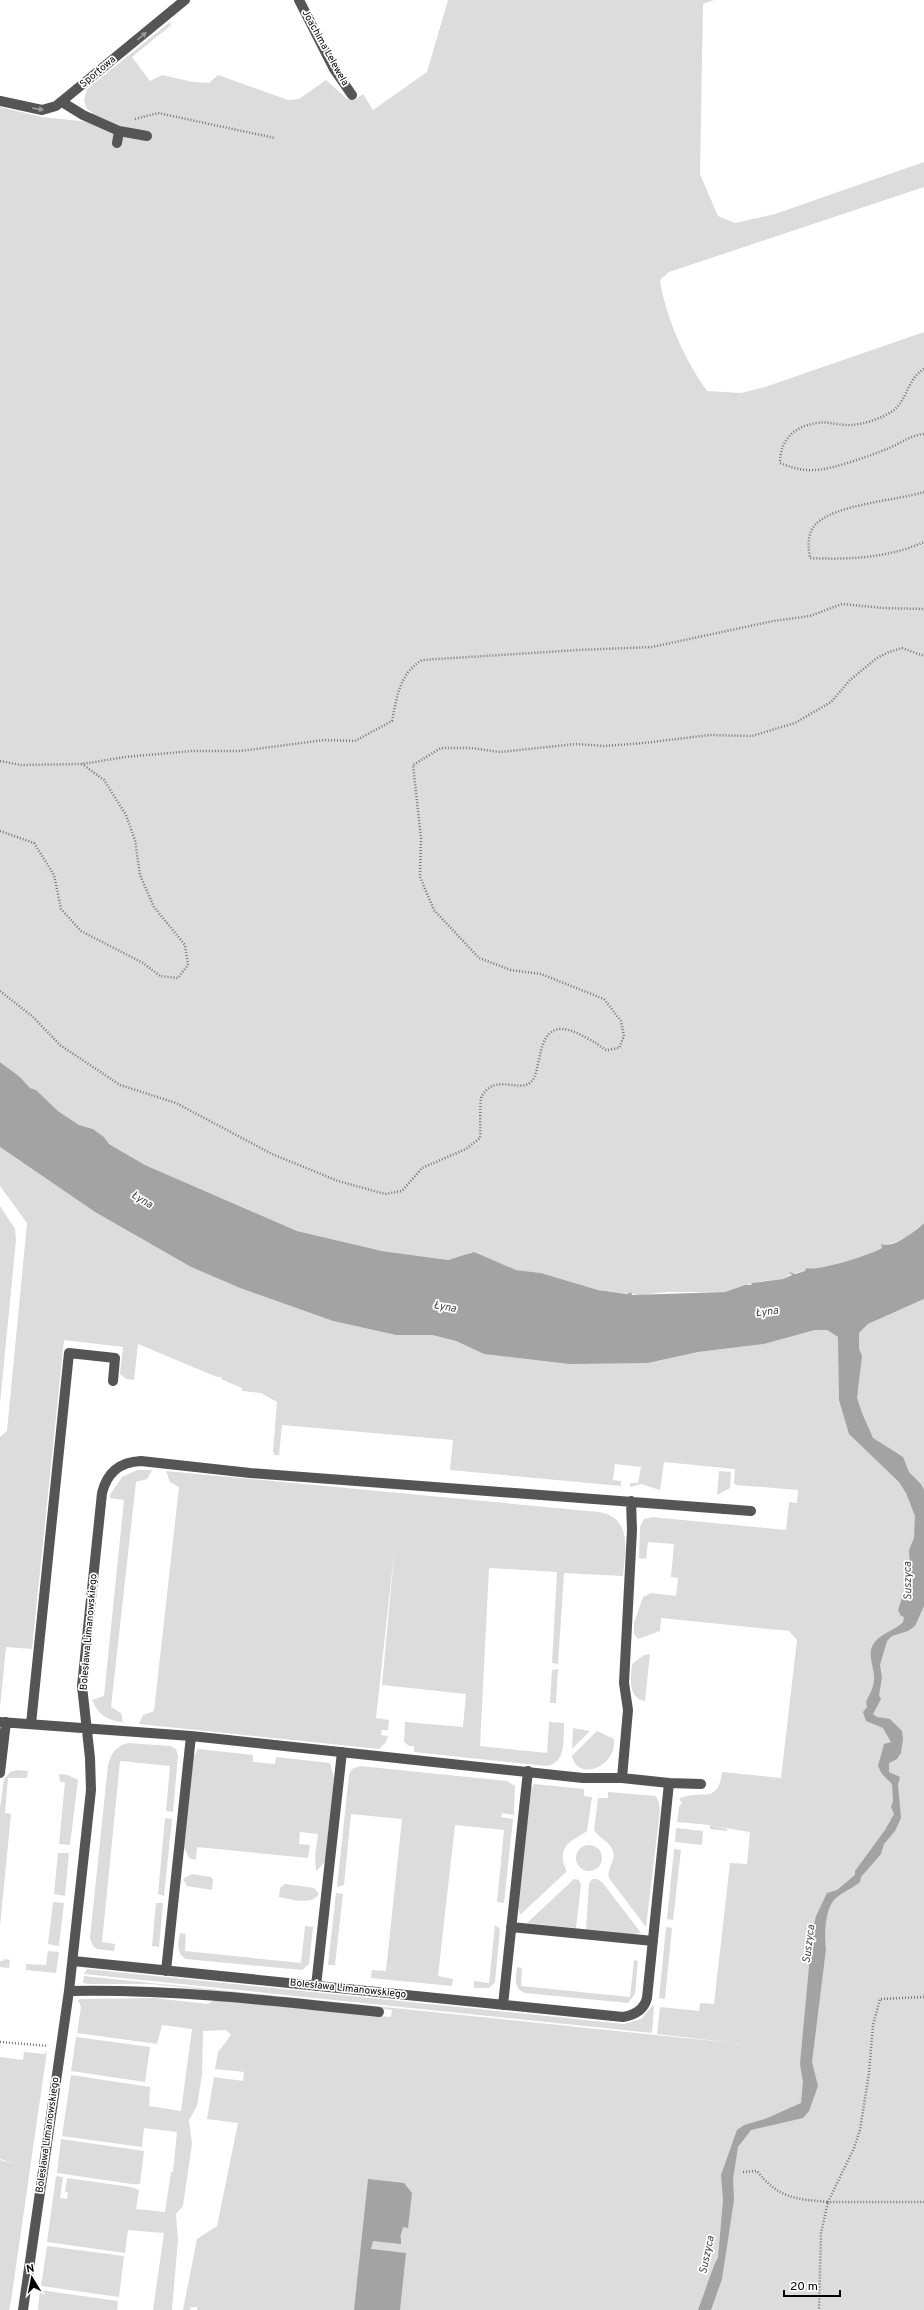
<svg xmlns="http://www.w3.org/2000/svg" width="924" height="2310" font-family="Overpass,sans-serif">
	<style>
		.green { fill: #dcdcdc }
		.water { fill: #a3a3a3 }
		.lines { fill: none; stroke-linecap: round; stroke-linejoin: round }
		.path { stroke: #777; stroke-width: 2.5; stroke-dasharray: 1 2; stroke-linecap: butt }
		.minor { stroke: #555; stroke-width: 10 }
		.oneway { fill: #999 }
		.labels { text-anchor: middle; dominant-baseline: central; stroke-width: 3.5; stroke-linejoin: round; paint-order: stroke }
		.street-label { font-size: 10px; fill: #000; stroke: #fff }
		.water-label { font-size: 11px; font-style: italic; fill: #444; stroke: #fff }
	</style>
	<rect width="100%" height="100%" fill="#fff"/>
	<!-- green -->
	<path class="green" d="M448,0H714L703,4L700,174L718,216L735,223L775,214L924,162V187L669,272L660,280C666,319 685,360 707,391L741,393L765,387L924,332V1223L904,1239L884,1246L881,1245L882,1248C870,1255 819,1272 806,1269L805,1271L791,1274L783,1279L756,1282L725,1292H669L640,1295L598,1290L541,1273L516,1270L471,1252L465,1256L448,1260L382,1251L297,1231L145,1165L109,1144L104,1137L93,1129L79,1125L58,1111L36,1090L30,1088L20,1077L0,1062V107L42,117L90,122L92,112L87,109L84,100L87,89L170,22L171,25L132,57L150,81L162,75L193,82L209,83L218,75L288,100L299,99L326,80L347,99L354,100L363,94L373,110L427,72Z
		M0,1147L95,1212L191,1267L240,1288L333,1321L396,1335H432L456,1341L484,1354L648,1363L698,1352L764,1344L815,1330H827L838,1337L859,1333L868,1324L924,1299V2310H197V2307H191L190,2310H183L197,2239L217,2226L238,2123L207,2119L214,2077L243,2081L244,2072L215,2069L218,2052L231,2035L226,2030L203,2031L202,2075L197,2106L189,2120L192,2144L183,2206L176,2214L178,2240L172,2310H153L164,2233L128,2230L125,2253L47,2242L56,2176L63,2177L60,2198L67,2199L68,2192H65L67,2178L131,2187L139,2190L136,2209L165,2212L171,2172H173L177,2132L144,2128L142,2147L62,2136L71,2075L150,2087L149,2106L181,2111L192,2029L162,2025L157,2044L77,2033L81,2007L78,2000L80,1999L154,1998L208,2004L214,2000L391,2017L392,2010L150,1984H88L83,1983L84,1976L743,2044L657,2034L660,2007L699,2011L700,2003L714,2004L730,1863L747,1864L750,1832L713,1826L727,1829V1831L710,1829V1825L677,1822L679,1807L682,1803L679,1799C698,1788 718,1807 722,1772L781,1778L797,1640L789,1631L661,1618L660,1631L638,1639L634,1634V1623L643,1597L651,1593L676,1596L678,1578L671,1577L674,1544L648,1542L646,1559L639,1558L640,1527L644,1519L652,1517L786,1530L789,1502L797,1503L798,1490L736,1485L734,1483L735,1469L664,1462L660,1490L641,1484L630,1487V1483H638L641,1467L615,1464L613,1480L621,1481V1486L450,1470L453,1440L282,1425L279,1455H275L273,1452L277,1402L261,1393L242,1391V1388L221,1379L222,1377H217L138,1344L134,1380L126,1379L120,1374L123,1347L64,1340L32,1649L6,1647L0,1708V1437L7,1431L27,1223L0,1186Z
		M0,1206L15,1229L16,1240L0,1404Z
		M137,1470H152L147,1479L136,1482L111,1707L121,1713L123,1722C108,1721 98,1715 92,1700L104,1696L124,1500L110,1498V1495L122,1477Z
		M166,1471L599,1512C633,1518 625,1551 623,1576L564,1573L558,1664L552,1663L557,1572L489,1568L480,1746L547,1753L549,1722L564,1723C563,1740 567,1763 546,1766L414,1752V1746H409L404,1742L405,1722L463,1727L466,1694L382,1685L395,1544L376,1718L389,1720L388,1730H382L381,1735L388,1736L386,1742L379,1749L139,1724L143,1715L154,1711L179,1487L170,1482Z
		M719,1471L731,1472L730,1488L717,1495Z
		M650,1654L645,1701C627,1698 631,1677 632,1664L644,1655Z
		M558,1669L556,1703H550L552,1670Z
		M573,1728L590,1731L572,1749Z
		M597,1731L614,1739C614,1745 614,1750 611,1755C603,1770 577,1778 572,1756Z
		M129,1743L170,1746L176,1749L178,1756L173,1812L166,1811L170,1766L120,1761L102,1942L115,1944L114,1951L97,1949L93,1946L90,1938L108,1765C111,1753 117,1745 129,1743Z
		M198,1749L253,1755V1762L275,1764L276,1757L330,1763L334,1778L325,1862L316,1871L315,1856L318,1834L300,1832L299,1844L310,1845L308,1858L197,1847L196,1860L189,1858L184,1847L193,1758Z
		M360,1766L507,1781L515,1786L514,1815L502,1813L501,1817L513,1819L504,1903L497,1902L504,1830L455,1825L438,1976L453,1979L452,1986L371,1978L372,1970L386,1971L402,1819L351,1814L344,1885L337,1887L349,1775L352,1769Z
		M17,1770L28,1771L27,1778H8L5,1813L11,1814L0,1926V1808L4,1779L10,1772Z
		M59,1774L68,1775L78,1780L70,1845L59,1844L65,1782H60Z
		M534,1784L584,1789V1796L592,1797L587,1831C575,1840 561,1842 563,1861C563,1865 567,1868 566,1872L520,1915L518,1908L530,1791Z
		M608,1792L656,1796L659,1803L660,1811L646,1927L609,1878C606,1869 616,1861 613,1851C609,1840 598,1838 594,1830L598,1798H608Z
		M165,1818L172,1819L164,1896L158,1894Z
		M676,1828L703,1831L702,1845L675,1842Z
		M576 1858a13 13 0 1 1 26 0a13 13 0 1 1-26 0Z
		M674,1849L681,1850L673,1920L667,1919Z
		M58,1853H69L65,1896L54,1894Z
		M192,1874L211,1877L213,1880L212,1890L187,1886L183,1879Z
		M574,1879L579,1880L581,1885L576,1928L527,1923Z
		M592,1879H597L602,1882L641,1933L634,1934L586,1929L589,1884Z
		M285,1884L314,1888L319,1894C312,1906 290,1899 279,1897L280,1888Z
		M336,1893L343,1894L335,1965H328Z
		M53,1902L64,1903L59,1946L48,1944Z
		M156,1903H163L159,1947L152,1946Z
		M495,1925L500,1929L495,1982L489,1988H474V1981L489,1983Z
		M305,1926L313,1927L309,1964L302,1970L186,1959C176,1953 178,1943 180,1933L186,1934L185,1951L301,1963Z
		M666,1927L672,1928L665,1999L659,1998Z
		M48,1951L59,1952L56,1973L26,1970V1964L46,1965Z
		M4,1959L10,1960L9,1968L0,1967V1961H3Z
		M634,1960L638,1961L635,1994L628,2003L525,1993C513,1989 516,1978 517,1967L522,1968L521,1986L630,1997Z
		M87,1969L624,2024L641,2019L652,2006H654L652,2033L84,1974Z
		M76,2037L150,2047L145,2082L71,2071Z
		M47,2051L11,2301L9,2310H0V2160L18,2164L0,2159V2057L23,2060L24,2052L44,2054Z
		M61,2139L144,2151L140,2184H132L57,2173Z
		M47,2246L124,2256L119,2297L41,2286Z
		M40,2290L118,2301L117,2310H38Z"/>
	<!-- water -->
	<path class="water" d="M0,1062L20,1077L30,1088L36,1090L58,1111L79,1125L93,1129L104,1137L109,1144L145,1165L297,1231L382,1251L448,1260L474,1252L516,1270L541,1273L598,1290L627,1294L631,1292L632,1295L725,1292L745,1285H751L752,1283L783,1279L792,1275L789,1272L795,1274L805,1271L806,1268C817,1272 870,1255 882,1248L881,1244C894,1249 915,1231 924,1223V1299L868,1324L859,1333V1349L862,1356L857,1398L862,1413L873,1438L903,1457L909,1472L921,1484L924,1490V1606L915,1626L908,1631L892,1636L887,1641L880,1665L882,1678L879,1695L881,1699L873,1714L877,1717L890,1719L902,1731L903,1739L901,1753L897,1759L889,1763V1772L900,1777L898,1785L901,1818L895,1831L884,1844L881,1854L861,1877L860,1882C853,1888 839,1894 834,1900C825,1910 824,1936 826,1949L812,2062L818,2086L809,2111L803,2118L751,2130L738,2147L733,2179L734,2200L722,2279L711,2310H698C701,2303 715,2260 718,2258L723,2200L721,2175L737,2130L744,2125L765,2119L801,2103L803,2082L800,2064L812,1934L816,1916L827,1893L837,1890L855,1875V1871L885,1830L894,1814L891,1807L893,1801L892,1784L882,1774L878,1766L884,1744L891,1742L883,1728L866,1721L863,1712L867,1707L866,1702C869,1695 874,1688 874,1679C875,1668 866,1654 874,1643C881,1633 896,1630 903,1622L904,1617L901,1616L898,1610L902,1598L909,1591L911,1584L909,1550L914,1538L915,1516L906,1493L899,1482L849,1434L839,1400L838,1337L827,1330H815L764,1344L698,1352L648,1363L570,1364L484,1354L456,1341L432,1335H396L333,1321L240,1288L191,1267L95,1212L0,1147Z
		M368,2179L404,2183L412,2193L408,2228L403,2227L400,2238H401V2244L373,2241L371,2249L406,2253L400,2310H354Z"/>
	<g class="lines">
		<!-- path -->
		<path class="path" d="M135,119L158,113L275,138
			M924,369C908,378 908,398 894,410C883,418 865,424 851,425C840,426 829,421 817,423C794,426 780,440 780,463C791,467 801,471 813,470C832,470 869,456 887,449C899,444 911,435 924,434
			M924,492C895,501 834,504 815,525C807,534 808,548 810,558C849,560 888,558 924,542
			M0,761L21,765L82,764L125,757L192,751H241L324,740L355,741L392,721C397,697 399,674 422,660L578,650L652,647L773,621L810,616L842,604L883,608L924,609
			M0,831L34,843L54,875L61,909L81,931L143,963L160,976L178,978L188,965L185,945L154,907L140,875L135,840L126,815L104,780L82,764
			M0,991L32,1016L60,1045L120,1085L176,1103L272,1154L338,1181L385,1194L402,1191L422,1168L466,1149L480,1138C481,1130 479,1100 482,1096C495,1073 520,1093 531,1082C542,1071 536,1031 560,1029C570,1028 585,1037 594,1042C598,1044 603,1049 607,1050C610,1050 615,1048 619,1048L624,1036L621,1021L604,999L541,974L511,970L479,958L434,910L420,877L421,838L413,765L441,748H471L500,752L576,744L604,746L644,743L710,735L752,736L795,723L831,702L850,680L877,658L889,652L902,648L924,656
			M924,1997L880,1999L873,2025L869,2073L860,2130L854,2148L828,2202H924
			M0,2042L48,2046
			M743,2172L757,2171C779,2199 796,2199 828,2202L821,2233L819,2310"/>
		<!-- minor -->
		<path class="minor" d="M299,0L334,69L352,95
			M0,101L42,110L56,106L185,0
			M62,102L83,115L119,131L117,143
			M119,131L147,136
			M0,1722L191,1736L583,1778H622L669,1783L647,1998C644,2010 635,2015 623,2017L73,1961
			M31,1724L69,1353L115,1358L113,1381
			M0,1773L6,1722
			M622,1778L628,1710L624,1683L632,1530L631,1501
			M669,1783L701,1784
			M511,1927L653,1941
			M166,1971L191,1736
			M316,1986L342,1752
			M69,1991C173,1989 276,2001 379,2012
			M503,2005L528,1771
			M23,2310L69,1991L91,1790L90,1758L82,1686L102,1493C107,1473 119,1462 141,1461L250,1473L751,1511"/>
	</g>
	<!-- one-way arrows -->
	<defs><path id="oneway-solid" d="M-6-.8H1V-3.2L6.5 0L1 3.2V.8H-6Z"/></defs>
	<g class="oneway">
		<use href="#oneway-solid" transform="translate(142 36) rotate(-40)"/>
		<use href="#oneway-solid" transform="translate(38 109) rotate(9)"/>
	</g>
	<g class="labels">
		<!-- street labels -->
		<g class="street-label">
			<text transform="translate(325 48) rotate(61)">Joachima Lelewela</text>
			<text transform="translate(98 72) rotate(-40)">Sportowa</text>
			<text transform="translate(89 1632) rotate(-85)">Bolesława Limanowskiego</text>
			<text transform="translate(348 1989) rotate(6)">Bolesława Limanowskiego</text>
			<text transform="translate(48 2135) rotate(-82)">Bolesława Limanowskiego</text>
		</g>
		<!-- water labels -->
		<g class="water-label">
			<text transform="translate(142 1200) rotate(31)">Łyna</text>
			<text transform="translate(445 1307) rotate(10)">Łyna</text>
			<text transform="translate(767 1312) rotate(-7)">Łyna</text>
			<text transform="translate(908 1581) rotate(-91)">Suszyca</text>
			<text transform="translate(809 1944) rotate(-83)">Suszyca</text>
			<text transform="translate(707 2255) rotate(-78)">Suszyca</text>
		</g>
	</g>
	<!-- north arrow -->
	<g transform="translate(32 2278) rotate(350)" stroke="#ffffff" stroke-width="3" paint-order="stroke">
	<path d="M0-3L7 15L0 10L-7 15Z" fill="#000000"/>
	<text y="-6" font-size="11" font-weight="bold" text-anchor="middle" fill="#000000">N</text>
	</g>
	<!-- scale -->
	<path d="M784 2290v6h56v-6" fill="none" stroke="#000000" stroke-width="2"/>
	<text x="790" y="2290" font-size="12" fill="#000000" stroke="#ffffff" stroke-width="3" paint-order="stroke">20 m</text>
</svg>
